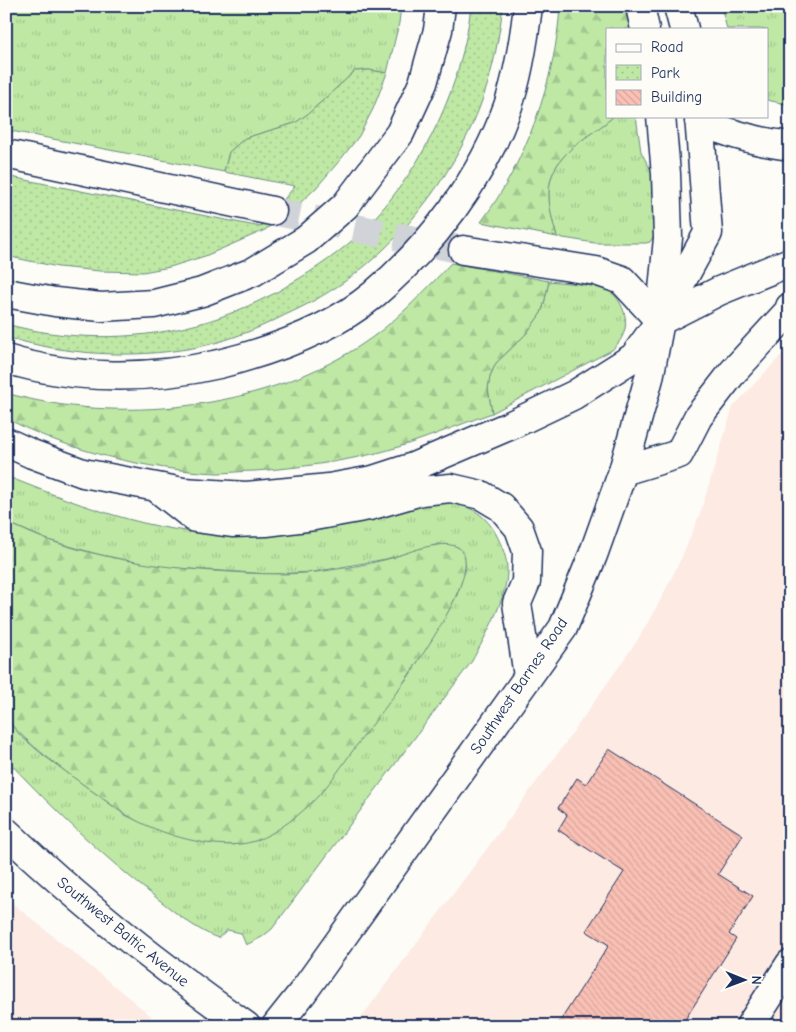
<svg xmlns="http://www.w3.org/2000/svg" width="796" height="1032" font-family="'Comic Neue',sans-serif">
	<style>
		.built { fill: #fceae3 }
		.grass { fill: url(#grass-tufts); stroke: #6c8c81 }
		.forest { fill: url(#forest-firs); stroke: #6c8c81 }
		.park { fill: url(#park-dots); stroke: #6c8c81 }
		.building { fill: url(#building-back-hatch); stroke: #1b2f5e }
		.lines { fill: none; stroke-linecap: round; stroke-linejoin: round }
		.highway-tunnel { stroke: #d0d3d8; stroke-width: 28; stroke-dasharray: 28 14; stroke-linecap: butt }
		.minor-casing { stroke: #1b2f5e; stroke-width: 31 }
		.major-casing { stroke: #1b2f5e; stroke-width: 31 }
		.highway-casing { stroke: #1b2f5e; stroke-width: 31 }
		.minor { stroke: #fdfcf7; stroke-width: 28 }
		.major { stroke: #fdfcf7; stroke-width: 28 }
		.highway { stroke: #fdfcf7; stroke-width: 28 }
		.labels { text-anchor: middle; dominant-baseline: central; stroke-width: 4; stroke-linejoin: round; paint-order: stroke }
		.street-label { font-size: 16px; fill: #1b2f5e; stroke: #fdfcf7 }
	</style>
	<defs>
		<pattern id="grass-tufts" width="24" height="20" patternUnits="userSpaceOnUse" patternTransform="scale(1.25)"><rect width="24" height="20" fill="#bee8a4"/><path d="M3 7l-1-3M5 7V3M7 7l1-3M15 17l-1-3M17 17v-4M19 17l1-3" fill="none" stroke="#a3c790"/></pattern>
		<pattern id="forest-firs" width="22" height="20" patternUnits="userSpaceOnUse" patternTransform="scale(1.25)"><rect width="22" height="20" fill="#bee8a4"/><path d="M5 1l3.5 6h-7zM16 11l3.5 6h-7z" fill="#a3c790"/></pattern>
		<pattern id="park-dots" width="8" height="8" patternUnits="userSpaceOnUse" patternTransform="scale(1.25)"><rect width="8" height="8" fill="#bee8a4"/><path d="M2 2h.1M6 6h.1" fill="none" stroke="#a3c790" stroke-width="1.8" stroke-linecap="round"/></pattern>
		<pattern id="building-back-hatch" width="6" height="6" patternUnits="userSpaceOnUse" patternTransform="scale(1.25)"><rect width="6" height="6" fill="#fac0b4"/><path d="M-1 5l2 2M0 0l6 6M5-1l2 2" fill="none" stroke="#d6a59d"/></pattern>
	</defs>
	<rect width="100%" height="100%" fill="#fdfcf7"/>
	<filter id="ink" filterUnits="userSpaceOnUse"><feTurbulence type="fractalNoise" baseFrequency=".02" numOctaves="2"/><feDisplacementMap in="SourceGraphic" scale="10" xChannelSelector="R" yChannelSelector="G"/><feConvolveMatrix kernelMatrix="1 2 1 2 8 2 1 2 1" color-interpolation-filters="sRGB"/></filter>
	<g filter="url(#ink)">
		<!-- built -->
		<path class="built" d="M790,346V1026H355L564,745L637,641L660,601L681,559L700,514L733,407Z
			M6,898L150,1015L154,1026H6Z"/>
		<!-- grass -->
		<path class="grass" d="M15,6H401L399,23L387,73L369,70L355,71L309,113L295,123L245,138L229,152L224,172L6,130V22Z
			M721,6H790V105L767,100V29H727Z
			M614,116H636L641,152L654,176L655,234L650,242L646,243H595L557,237C543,190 544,167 586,137C596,130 605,124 614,116Z
			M549,281C567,283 587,284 604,289C610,291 615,295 619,301C630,319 627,336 612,350L492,413L488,389L490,376L496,363L526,334L541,313L544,304Z
			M6,476C86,508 167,539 254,534C280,533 315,530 341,525C358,521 375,518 392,514C420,507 441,495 469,508C481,513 490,523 496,534C502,546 508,559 507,573C506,600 485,637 472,661L272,929L262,937L246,945L241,933L227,930L218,938C196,930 176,913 158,899C103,857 53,809 6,759V719L21,736L43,755L125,815L149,826L174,835L209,843L254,841L296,817L409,676L449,610L457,595L466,568L463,553L458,547L439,544L386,559L314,572L270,574L158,567L97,554L48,540L6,522Z"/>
		<!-- forest -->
		<path class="forest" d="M560,6H624L630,29H607V116H614C605,124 596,130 586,137C544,167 543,190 557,237L481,222C525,164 556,80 560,6Z
			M451,263L549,281L544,304L541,313L526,334L496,363L490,376L488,389L492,413C455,426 419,442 381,452C340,462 297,468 255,471C242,471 229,473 217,473C148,470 67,451 6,418V393C118,425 259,410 358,347C393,325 423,293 451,263Z
			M6,522C20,528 34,535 48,540C107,560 169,569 231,572C259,574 288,575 316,572C340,569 365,565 388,559C404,554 420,547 437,545C444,544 453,544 459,548C493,572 378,717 360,741C346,759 334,779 319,795C303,813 277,833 255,841C218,853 157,834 125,814C112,806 100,796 88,788C58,766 30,746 6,719Z"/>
		<!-- park -->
		<path class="park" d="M471,6H503C499,36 494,66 484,95C460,166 406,239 344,282C325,295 305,306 285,315C256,330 225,342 193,348C130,359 67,355 6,337V324C64,340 132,341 190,326C216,320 243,309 267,297C279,292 289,284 300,278C325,263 351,244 371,222C426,163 462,86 471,6Z
			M369,70L387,73L373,109L359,136L341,159L316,188L298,205L265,230L205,256L170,267L143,272L100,271L58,267L6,256V176L261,227L295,186L224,172L229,152L245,138L295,123L309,113L355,71Z"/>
		<!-- building -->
		<path class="building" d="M609,749L743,835L718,874L753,896L729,934L736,939L681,1026H557L609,945L586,931L624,872L558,830L567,815L558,808L577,778L586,784Z"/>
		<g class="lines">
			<!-- highway-tunnel -->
			<path class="highway-tunnel" d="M272,211L463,250"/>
			<defs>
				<path id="minor" d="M678,6L684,29
					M699,121C729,134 757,142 790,146
					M660,321L708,233L699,116
					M750,1026L790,964"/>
				<path id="major" d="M623,471L679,454L698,417L733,372L789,311L790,307
					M6,832C81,903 161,967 246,1026
					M276,1026L303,992L563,628L593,555L623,471L649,378L660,321L719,291L790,262"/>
				<path id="highway" d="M640,6L645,29
					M6,154L272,211
					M463,250L596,271L622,280L660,321
					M6,293L55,302L101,307L154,304L202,292L253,272L306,240L345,206L400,133L423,83L438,30L441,6
					M6,359C74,380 150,380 219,364C271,351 332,329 373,295C432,245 482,179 508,106C519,74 524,40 528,6
					M6,442L32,454L83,473L183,492L246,496L329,488L373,480L413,467L509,426L574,395L634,357L660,321L668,238L666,174L661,116
					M157,488L195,518L232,523L266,522L314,516L369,506L421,491L451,488L481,495L501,507L519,528L527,551L526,582L517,603L528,676"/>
			</defs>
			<!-- minor casing -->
			<use href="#minor" class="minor-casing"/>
			<!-- major casing -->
			<use href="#major" class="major-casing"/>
			<!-- highway casing -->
			<use href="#highway" class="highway-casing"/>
			<!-- minor -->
			<use href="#minor" class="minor"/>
			<!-- major -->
			<use href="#major" class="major"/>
			<!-- highway -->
			<use href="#highway" class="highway"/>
		</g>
	</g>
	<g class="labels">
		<!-- street labels -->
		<g class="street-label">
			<text transform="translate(519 686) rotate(-56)">Southwest Barnes Road</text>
			<text transform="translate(123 932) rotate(39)">Southwest Baltic Avenue</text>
		</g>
	</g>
	<!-- margin -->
	<rect width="796" height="1032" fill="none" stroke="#fdfcf7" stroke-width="25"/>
	<rect x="12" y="12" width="771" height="1007" fill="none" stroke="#1b2f5e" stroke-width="2" filter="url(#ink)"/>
	<!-- legend -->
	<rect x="606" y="28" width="162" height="90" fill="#fdfcf7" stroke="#a3aaba"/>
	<rect x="616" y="44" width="25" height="8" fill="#fdfcf7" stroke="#a3aaba"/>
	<text x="651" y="52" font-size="15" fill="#1b2f5e">Road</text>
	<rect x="616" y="65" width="25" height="15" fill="url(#park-dots)" stroke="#a3aaba"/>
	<text x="651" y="78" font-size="15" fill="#1b2f5e">Park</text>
	<rect x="616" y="90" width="25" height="15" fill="url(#building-back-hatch)" stroke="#a3aaba"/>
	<text x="651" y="102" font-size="15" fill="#1b2f5e">Building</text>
	<!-- north arrow -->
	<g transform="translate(744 980) rotate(91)" stroke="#fdfcf7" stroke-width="4" paint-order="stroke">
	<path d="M0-4L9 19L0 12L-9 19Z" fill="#1b2f5e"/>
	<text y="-8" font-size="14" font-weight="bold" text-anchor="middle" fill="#1b2f5e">N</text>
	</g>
</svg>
